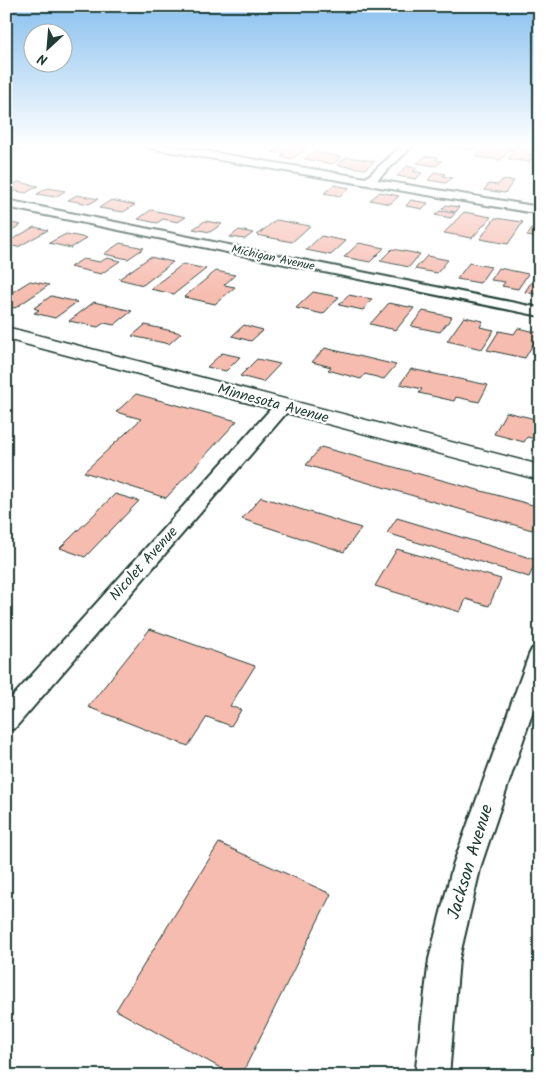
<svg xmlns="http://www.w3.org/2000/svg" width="546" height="1082" font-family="Kalam,sans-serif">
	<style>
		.building { fill: #f7bcb0; stroke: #1f3d34 }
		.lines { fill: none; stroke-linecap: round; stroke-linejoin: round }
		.street-casing { stroke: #1f3d34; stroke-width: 4 }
		.secondary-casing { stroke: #1f3d34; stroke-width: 3 }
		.street { fill: #fff; fill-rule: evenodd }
		.secondary { fill: #fff; fill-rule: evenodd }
		.labels { text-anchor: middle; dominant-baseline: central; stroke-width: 4.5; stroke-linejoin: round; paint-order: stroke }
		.far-street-label { font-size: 12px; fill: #1f3d34; stroke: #fff }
		.street-label { font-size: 15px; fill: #1f3d34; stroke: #fff }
		.near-street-label { font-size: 18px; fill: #1f3d34; stroke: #fff }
	</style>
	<rect width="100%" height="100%" fill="#fff"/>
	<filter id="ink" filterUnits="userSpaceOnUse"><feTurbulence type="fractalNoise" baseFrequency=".02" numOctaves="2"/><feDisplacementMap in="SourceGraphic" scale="10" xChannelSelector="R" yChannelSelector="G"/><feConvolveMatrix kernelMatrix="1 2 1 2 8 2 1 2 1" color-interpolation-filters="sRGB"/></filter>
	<g filter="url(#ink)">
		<!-- building -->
		<path class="building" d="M6,145H28L10,154L6,153Z
			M283,145H305L310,146L291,159L281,157L285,154L272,152Z
			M436,145H475L470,150Z
			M486,145H511L509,148H511L501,160L476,157Z
			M522,145L536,147L529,155L533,156L529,162L508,159L515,151H511L514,147H520Z
			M314,152L342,157L333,164L304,159Z
			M426,156L438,157L436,160L442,161L436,166L417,163Z
			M347,157L375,161L365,169L337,165Z
			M407,166L417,168L413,171L422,173L416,179L397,176Z
			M435,172L445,174L443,176L452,178L446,183L428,180Z
			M502,180L514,181L505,193L484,190L489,184L498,185Z
			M18,182L38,186L26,193L6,189Z
			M334,185L350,188L340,196L324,193Z
			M48,188L65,191L55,197L37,194Z
			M380,192L399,196L390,204L370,200Z
			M77,195L98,199L89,204L68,200Z
			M111,200L135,205L123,212L99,208Z
			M411,200L428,203L423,209L406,206Z
			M446,205L459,207L456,212L442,209Z
			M151,210L186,217L178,222L163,219L157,223L138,219Z
			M440,211L455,213L451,218L435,215Z
			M464,212L491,217L472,238L444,233Z
			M495,218L523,222L508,244L480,239Z
			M276,220L310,226L292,242L257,235Z
			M205,221L222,224L210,232L193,229Z
			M6,222L21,225L6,233Z
			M534,226L540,227V238L527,236Z
			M34,227L48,230L18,247L6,245V243Z
			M239,230L253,233L245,239L230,237Z
			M66,234L87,238L71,248L49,243Z
			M321,236L346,241L331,255L306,250Z
			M120,243L144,248L128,259L104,254Z
			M359,243L384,248L370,262L344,257Z
			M392,249L420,254L409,267L380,261Z
			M427,256L448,260L437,273L415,269Z
			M150,257L173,262L143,285L119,279Z
			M107,258L120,261L101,274L70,267L83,259L100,262Z
			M469,263L491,267L480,283L457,279Z
			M183,264L206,269L174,294L150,289Z
			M499,268L528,274L518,289L502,286L505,282L491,280Z
			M216,271L235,275L224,285L235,287L215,304L184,297Z
			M535,276L540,277V295L525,292Z
			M30,281L49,285L15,308L6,306V296Z
			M313,292L339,297L323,314L296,308Z
			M348,295L372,299L363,310L339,305Z
			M51,296L77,302L55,318L34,313L39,310L34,308Z
			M94,302L132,311L114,325L104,323L98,327L69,321Z
			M389,303L414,308L396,330L370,324Z
			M423,311L452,317L440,332L411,326Z
			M464,317L483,321L480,327L494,330L482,349L447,341Z
			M145,325L181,333L169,344L132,336Z
			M244,325L263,330L251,341L232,336Z
			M518,328L540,333L525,358L487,350L499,331L514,334Z
			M325,348L396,365L384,379L365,374L361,379L328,370L331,367L312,362Z
			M222,353L240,357L226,371L207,367Z
			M257,359L280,364L263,382L240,376Z
			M411,369L488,385L479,402L456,397L454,401L419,393L422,389L400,384Z
			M136,394L237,421L166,498L84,472L141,419L116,412Z
			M506,412L540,420V428L535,439L527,437L524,442L494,434Z
			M321,447L540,507V513L532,530L306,465Z
			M115,494L139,501L85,557L60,548Z
			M261,497L361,528L344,552L242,519Z
			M397,518L537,560L529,577L387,533Z
			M397,549L501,579L489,606L466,599L460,612L375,586Z
			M150,629L255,666L230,706L241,710L231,726L207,717L188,746L88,707Z
			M219,843L331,894L241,1076H235L116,1010Z"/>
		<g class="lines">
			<defs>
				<path id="street" d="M144,145H167L366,178L403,145H414L377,180L540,207V214L149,148Z
					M6,200L540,308V316L6,207Z
					M282,402L288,403L290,407L288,411L15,728L6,731V704L276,403Z
					M540,647V690L481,865L459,959L449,1076H415L429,959L453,865L529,655L532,649Z"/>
				<path id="secondary" d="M6,327L540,465V480L6,339Z"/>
			</defs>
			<!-- street casing -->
			<use href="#street" class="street-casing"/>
			<!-- secondary casing -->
			<use href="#secondary" class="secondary-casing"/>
			<!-- street -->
			<use href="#street" class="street"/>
			<!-- secondary -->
			<use href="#secondary" class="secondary"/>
		</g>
	</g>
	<!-- sky -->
	<linearGradient id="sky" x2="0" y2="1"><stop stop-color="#89c0ef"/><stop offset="0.49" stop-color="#fff"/><stop offset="1" stop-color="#fff" stop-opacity="0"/></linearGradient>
	<rect width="546" height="296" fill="url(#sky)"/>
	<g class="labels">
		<!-- far-street labels -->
		<g class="far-street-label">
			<text transform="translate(273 258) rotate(12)">Michigan Avenue</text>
		</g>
		<!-- street labels -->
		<g class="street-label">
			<text transform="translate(273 404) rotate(15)">Minnesota Avenue</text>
			<text transform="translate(144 564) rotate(-48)">Nicolet Avenue</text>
		</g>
		<!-- near-street labels -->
		<g class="near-street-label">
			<text transform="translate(471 862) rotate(-73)">Jackson Avenue</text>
		</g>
	</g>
	<!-- margin -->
	<rect width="546" height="1082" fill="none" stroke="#fff" stroke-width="25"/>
	<rect x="12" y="12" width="521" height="1057" fill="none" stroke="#1f3d34" stroke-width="2" filter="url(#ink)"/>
	<!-- north arrow -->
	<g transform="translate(48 48) rotate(206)"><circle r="24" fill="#ffffff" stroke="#a5b1ae"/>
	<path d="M0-4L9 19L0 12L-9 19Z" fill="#1f3d34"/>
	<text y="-8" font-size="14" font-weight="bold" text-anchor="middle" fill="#1f3d34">N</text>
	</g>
</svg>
